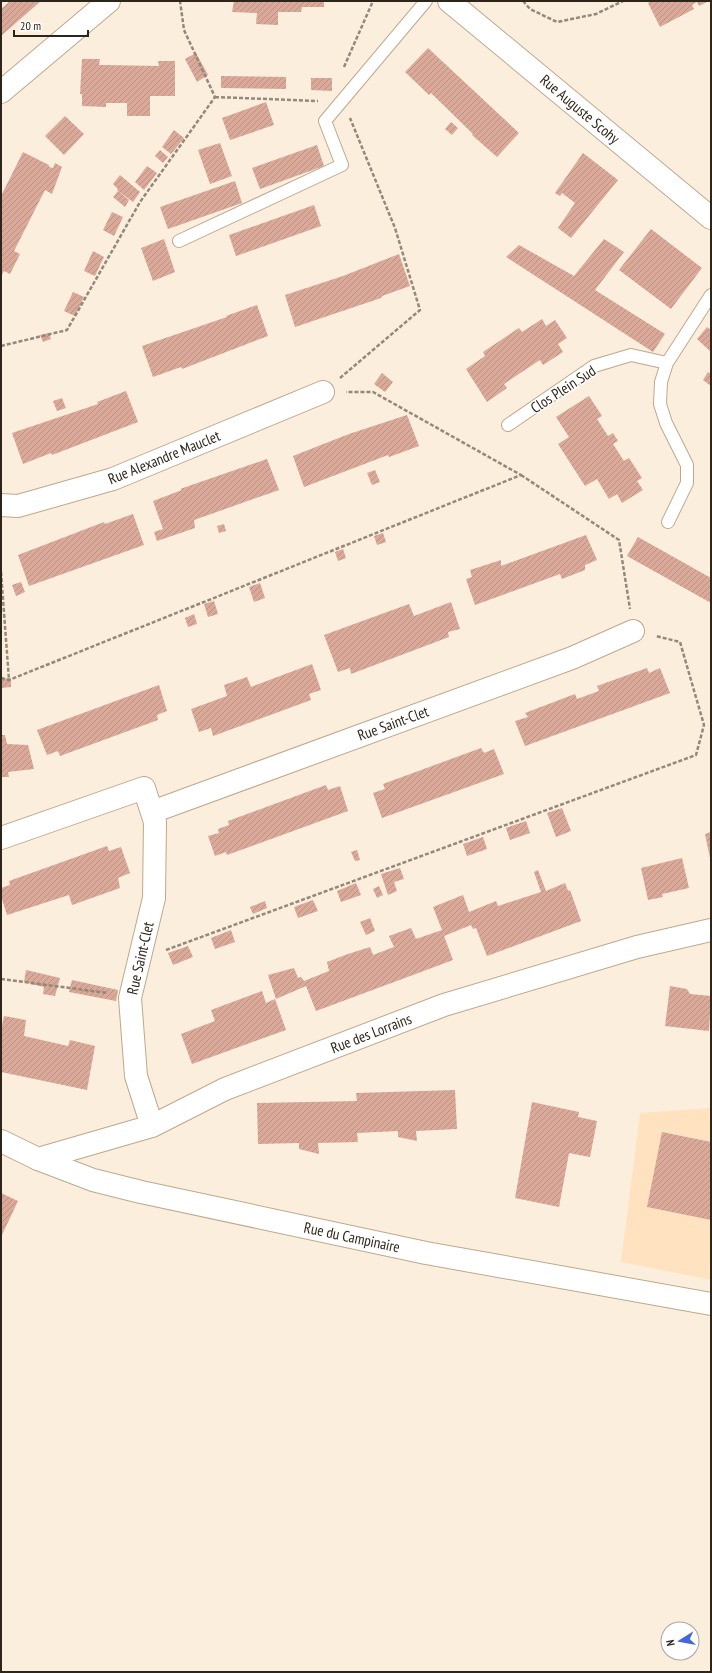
<svg xmlns="http://www.w3.org/2000/svg" width="712" height="1673" font-family="'PT Sans Narrow',sans-serif">
	<style>
		.built { fill: #ffe2bf }
		.building { fill: url(#building-hatch) }
		.lines { fill: none; stroke-linecap: round; stroke-linejoin: round }
		.lane-casing { stroke: #bea88d; stroke-width: 14 }
		.street-casing { stroke: #bea88d; stroke-width: 24 }
		.secondary-casing { stroke: #bea88d; stroke-width: 24 }
		.path { stroke: #93887a; stroke-width: 2.5; stroke-dasharray: 4 2; stroke-linecap: butt }
		.lane { stroke: #fff; stroke-width: 12 }
		.street { stroke: #fff; stroke-width: 22 }
		.secondary { stroke: #fff; stroke-width: 22 }
		.labels { text-anchor: middle; dominant-baseline: central; stroke-width: 3; stroke-linejoin: round; paint-order: stroke }
		.street-label { font-size: 15px; fill: #2e251a; stroke: #fefefe }
	</style>
	<defs>
		<pattern id="building-hatch" width="6" height="6" patternUnits="userSpaceOnUse"><rect width="6" height="6" fill="#daa999"/><path d="M-1 1l2-2M0 6l6-6M5 7l2-2" fill="none" stroke="#bb9183"/></pattern>
	</defs>
	<rect width="100%" height="100%" fill="#fceedd"/>
	<!-- built -->
	<path class="built" d="M711,1108V1280L621,1262L640,1113Z"/>
	<!-- building -->
	<path class="building" d="M10,1H41L1,36V9Z
		M234,1H324V7H302L301,12H278V25L256,24L257,13L232,12Z
		M651,1H709L699,6L697,2L692,5L694,9L660,27L648,3Z
		M428,48L519,133L497,157L472,135L473,134L431,93L429,95L405,72Z
		M196,53L208,75L197,82L185,59Z
		M82,59H100L99,65H104L159,66L158,61H175V96H150V116H127V103H106V107L82,106V94H80Z
		M221,76L286,77V89L221,88Z
		M311,78H332V91L311,90Z
		M266,102L274,125L230,140L222,118Z
		M65,116L84,134L64,155L45,136Z
		M451,122L458,128L452,135L445,129Z
		M174,130L184,138L171,154L162,147Z
		M220,143L232,176L210,184L198,150Z
		M317,145L324,166L260,189L252,168Z
		M160,150L168,157L163,163L155,156Z
		M23,152L49,165V167L53,168L55,163L62,167L52,194L45,190L14,251L20,254L10,274L4,271L1,276V196Z
		M583,153L618,180L571,238L558,228L575,203L562,193L560,196L555,193Z
		M147,166L157,173L144,190L135,182Z
		M120,175L140,192L133,202L117,190L118,189L113,184Z
		M235,181L242,203L168,229L160,207Z
		M118,191L129,200L125,207L113,197Z
		M314,205L321,226L236,256L229,235Z
		M112,212L123,217L114,236L103,230Z
		M651,229L702,268L671,309L619,270Z
		M164,239L175,272L153,281L141,248Z
		M604,239L624,252L595,290L665,334L653,352L506,257L519,245L574,276Z
		M93,251L104,257L95,276L84,271Z
		M399,254L410,286L382,296L381,298L295,327L285,295L343,276Z
		M73,292L84,297L75,316L64,311Z
		M257,305L268,336L182,369L181,367L153,377L142,346L227,317L226,316Z
		M542,319L546,326L555,320L567,338L558,344L563,352L543,365L540,360L504,384L507,388L487,402L466,369L485,356L483,352L519,328L522,332Z
		M707,327L711,330V352L697,339Z
		M49,333L51,339L43,342L40,335Z
		M708,372L711,374V386L703,380Z
		M382,373L393,382L385,392L374,384Z
		M126,391L138,422L52,455L51,453L23,464L12,433L98,404L97,402Z
		M589,396L602,416L597,419L608,436L613,433L618,441L613,444L624,461L629,458L642,478L637,481L643,490L622,503L617,494L609,499L597,479L585,486L558,444L569,437L556,417Z
		M62,398L66,408L57,411L53,401Z
		M407,415L419,446L389,457L388,455L304,487L293,456L349,434Z
		M267,459L279,490L194,520L195,528L157,541L154,532L163,529L153,501L182,490L180,489Z
		M375,470L380,482L372,485L367,473Z
		M133,514L144,545L29,586L18,555L104,522L105,524Z
		M224,524L226,531L219,533L217,526Z
		M383,533L386,542L377,545L374,536Z
		M586,535L597,560L585,565V570L562,579L560,574L475,605L466,579L472,577L470,570L501,560V566Z
		M638,537L711,578V603L627,556Z
		M343,549L346,558L338,561L335,552Z
		M21,582L25,592L16,596L12,585Z
		M260,583L265,598L254,602L249,587Z
		M214,601L218,614L208,617L204,604Z
		M451,602L460,629L448,632L449,637L351,674L350,668L338,672L324,635L409,604L414,616Z
		M194,614L197,624L188,627L185,618Z
		M312,664L321,690L309,694L311,700L213,736L211,728L199,732L191,709L227,696L224,685L247,677L251,687Z
		M647,668L649,673L660,668L670,693L525,746L515,721L528,717L525,713L575,694L577,699L599,691L597,686Z
		M11,678V687L1,688V679Z
		M159,685L167,711L157,715L158,720L60,756L58,751L47,755L37,730Z
		M1,735H5L7,744L28,745L34,769L8,772L9,777H1Z
		M481,748L484,753L494,749L504,774L382,818L373,793L385,789L383,784Z
		M326,785L328,790L340,786L348,811L227,855L226,852L215,856L208,836L219,833L218,829L229,825L228,821Z
		M562,808L571,831L556,837L547,813Z
		M526,821L530,833L510,840L506,828Z
		M711,832V858H710L705,834Z
		M483,837L487,849L467,856L463,844Z
		M107,846L109,851L121,847L130,873L118,878L120,888L72,905L69,895L7,915L1,896V888L10,885L9,881Z
		M357,850L360,860L355,861L351,852Z
		M682,858L689,888L662,894L663,897L648,900L641,868Z
		M400,868L404,879L394,882L397,891L388,895L381,874Z
		M538,870L546,891L565,883L568,891L570,890L581,921L487,956L476,928L473,929L471,925L444,936L453,960L429,969L316,1011L306,986L276,999L268,975L294,968L298,978L301,977L304,981L329,971L327,962L348,954L370,947L373,955L394,947L389,936L411,928L416,939L442,930L433,907L463,895L469,912L496,901L498,906L541,892L534,872Z
		M356,883L361,895L341,902L337,891Z
		M379,886L383,895L377,898L373,889Z
		M313,900L318,911L298,918L294,907Z
		M265,901L267,908L253,914L250,907Z
		M370,918L375,931L366,935L360,922Z
		M231,930L235,942L215,949L211,938Z
		M188,946L193,957L173,965L168,953Z
		M26,970L60,978L55,996L43,994L44,987L24,982Z
		M72,980L118,990L116,1001L69,992Z
		M670,986L687,989L690,994L711,996L709,1031L665,1026Z
		M262,991L266,1003L275,999L286,1030L192,1064L181,1034L215,1021L211,1010Z
		M4,1016L26,1020L24,1036L68,1046L70,1040L95,1046L87,1090L1,1072V1030Z
		M455,1090L457,1129L416,1131L417,1141L398,1137V1131L357,1133L358,1142L318,1143L319,1154L299,1149V1143L258,1144L257,1103L357,1101L356,1093Z
		M532,1102L579,1112L578,1117L597,1121L590,1157L569,1153L559,1207L515,1198Z
		M662,1132L711,1142V1220L647,1207Z
		M1,1193L18,1201L1,1237Z"/>
	<g class="lines">
		<defs>
			<path id="lane" d="M179,241L342,165L325,121L426,1
				M508,425L594,366L631,355L667,363
				M668,522L687,483V465L666,423L660,404L661,382L667,363L711,295"/>
			<path id="street" d="M449,1L711,218
				M1,92L109,1
				M1,505L18,506L113,479L323,392
				M152,812L572,658L633,631
				M1,838L144,788L155,822L154,898L130,998L136,1076L152,1126
				M38,1159L152,1126L225,1089L444,1005L637,947L711,930"/>
			<path id="secondary" d="M1,1141L38,1159L93,1180L141,1192L426,1253L711,1304"/>
		</defs>
		<!-- lane casing -->
		<use href="#lane" class="lane-casing"/>
		<!-- street casing -->
		<use href="#street" class="street-casing"/>
		<!-- secondary casing -->
		<use href="#secondary" class="secondary-casing"/>
		<!-- path -->
		<path class="path" d="M523,1L530,9L557,22L596,14L623,1
			M344,67L373,1
			M215,97L318,101
			M1,346L67,330L140,202L215,97L184,30L180,1
			M340,378L420,310L395,228L350,118
			M521,475L619,540L630,609
			M1,572L9,680
			M1,678L9,680L521,475L373,392H346
			M166,950L696,755L704,725L680,642L656,636
			M1,979L108,993"/>
		<!-- lane -->
		<use href="#lane" class="lane"/>
		<!-- street -->
		<use href="#street" class="street"/>
		<!-- secondary -->
		<use href="#secondary" class="secondary"/>
	</g>
	<g class="labels">
		<!-- street labels -->
		<g class="street-label">
			<text transform="translate(580 109) rotate(40)">Rue Auguste Scohy</text>
			<text transform="translate(563 389) rotate(-33)">Clos Plein Sud</text>
			<text transform="translate(164 457) rotate(-22)">Rue Alexandre Mauclet</text>
			<text transform="translate(393 723) rotate(-20)">Rue Saint-Clet</text>
			<text transform="translate(140 958) rotate(-77)">Rue Saint-Clet</text>
			<text transform="translate(371 1033) rotate(-21)">Rue des Lorrains</text>
			<text transform="translate(352 1237) rotate(12)">Rue du Campinaire</text>
		</g>
	</g>
	<!-- border -->
	<rect width="712" height="1673" fill="none" stroke="#2e251a" stroke-width="4"/>
	<!-- north arrow -->
	<g transform="translate(680 1641) rotate(259)"><circle r="19" fill="#fefefe" stroke="#aba7a3"/>
	<path d="M0-3L7 15L0 10L-7 15Z" fill="#4567da"/>
	<text y="-6" font-size="11" font-weight="bold" text-anchor="middle" fill="#2e251a">N</text>
	</g>
	<!-- scale -->
	<path d="M14 30v6h74v-6" fill="none" stroke="#2e251a" stroke-width="2"/>
	<text x="20" y="30" font-size="12" fill="#2e251a" stroke="#fefefe" stroke-width="3" paint-order="stroke">20 m</text>
</svg>
